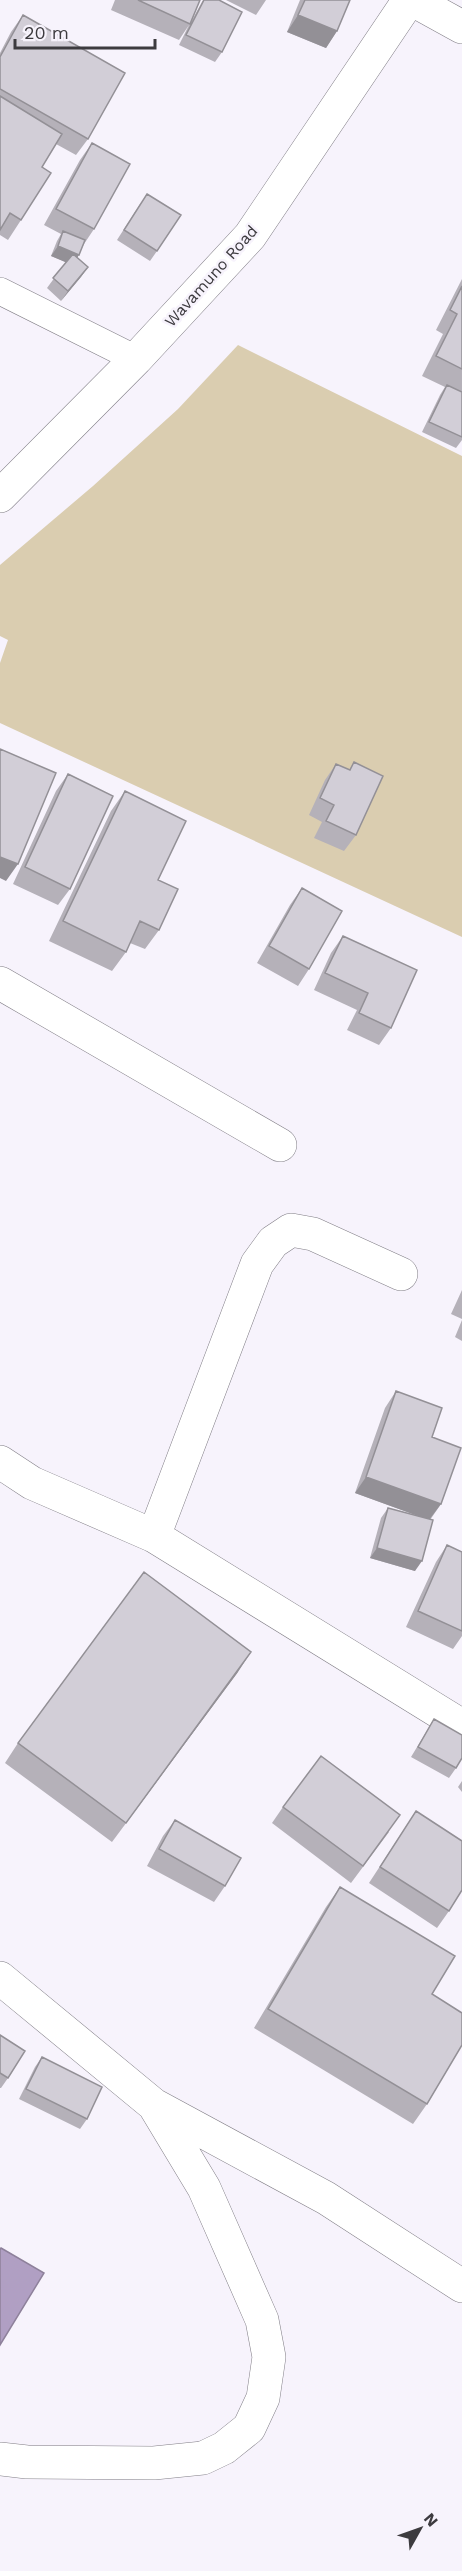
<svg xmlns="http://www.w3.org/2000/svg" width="462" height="2571" font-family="'Work Sans',sans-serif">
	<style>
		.green { fill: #dacdb0 }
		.water { fill: #b09fc3; stroke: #8e819b; stroke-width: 1.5 }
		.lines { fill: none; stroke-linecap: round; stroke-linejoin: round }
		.service-casing { stroke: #817e86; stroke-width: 28 }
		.minor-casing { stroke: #817e86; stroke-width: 34 }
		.secondary-casing { stroke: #817e86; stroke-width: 34 }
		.service { stroke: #fff; stroke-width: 27 }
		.minor { stroke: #fff; stroke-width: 33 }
		.secondary { stroke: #fff; stroke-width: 33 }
		.wall { fill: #b5b1b9 }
		.shaded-wall { fill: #939096 }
		.building { fill: #d2ced7; stroke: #939096; stroke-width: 1.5 }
		.labels { text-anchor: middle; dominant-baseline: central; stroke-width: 5; stroke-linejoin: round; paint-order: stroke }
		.street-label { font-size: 16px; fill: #3d3b3f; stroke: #f7f3fc }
	</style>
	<rect width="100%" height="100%" fill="#f7f3fc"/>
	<!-- green -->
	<path class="green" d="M238,345L462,456V937L0,723V663L8,640L0,636V565L93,486L178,409Z"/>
	<!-- water -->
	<path class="water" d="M1,2248L44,2273L0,2345V2250Z"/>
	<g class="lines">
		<defs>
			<path id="service" d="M0,291L136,359"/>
			<path id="minor" d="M413,0L462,27
				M0,983L280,1145
				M0,1462L32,1483L154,1536L462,1726
				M154,1536L257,1264L273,1242L291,1230L313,1234L401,1274
				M0,1978L154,2105L326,2198L462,2286
				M0,2459L27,2462L154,2463L203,2458L224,2448L249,2428L263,2398L269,2357L262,2320L204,2188L154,2105"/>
			<path id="secondary" d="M0,496L136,359L250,236L409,0"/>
		</defs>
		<!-- service casing -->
		<use href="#service" class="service-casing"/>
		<!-- minor casing -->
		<use href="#minor" class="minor-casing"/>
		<!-- secondary casing -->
		<use href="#secondary" class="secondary-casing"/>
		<!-- service -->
		<use href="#service" class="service"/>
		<!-- minor -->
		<use href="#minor" class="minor"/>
		<!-- secondary -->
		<use href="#secondary" class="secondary"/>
	</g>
	<!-- wall -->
	<path class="wall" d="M115,0H200L192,20L203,0H219L222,52L215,62L179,45L189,25L179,40L111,10Z
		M226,0H266L256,15Z
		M300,0H350L337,31L326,48L287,32Z
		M23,15L88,139L76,155L56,144L42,167L21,220L8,240L0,235V53L11,32Z
		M92,143L94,229L84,244L77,258L88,267L61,301L47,288L66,262L51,256L57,241L61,234L44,225L80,160Z
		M140,204L157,251L150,261L117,240Z
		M462,279V440L456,448L422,432L440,395L445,387L422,376L443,334L436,330Z
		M354,762L356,835L344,851L314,838L322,822L309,815L325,780L336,764L349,770Z
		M68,774L70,889L58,905L13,884L56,791Z
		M125,791L158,880L159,930L145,949L130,943L126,952L112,971L49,941L111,811Z
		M302,888L309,969L298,986L257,963L290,905Z
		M343,936L391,1028L379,1045L347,1030L357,1010L314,990L331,953Z
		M462,1290V1319L451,1314Z
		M462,1320V1341L455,1337Z
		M396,1391L432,1437L441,1504L430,1520L415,1571L370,1558L381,1518L388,1508L421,1517L355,1493L385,1408Z
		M447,1545L462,1552V1636L453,1649L406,1627L436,1562Z
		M238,1672L112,1842L5,1763L18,1743Z
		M434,1719L456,1768L449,1778L411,1757Z
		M462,1781V1792L458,1787Z
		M283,1807L389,1832L351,1883L272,1823Z
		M416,1811L449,1911L437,1928L369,1883Z
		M175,1820L225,1886L214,1902L147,1866L163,1836Z
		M340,1887L432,1994L427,2104L413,2124L254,2028L326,1907Z
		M0,2035L8,2078L1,2088H0Z
		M42,2057L87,2119L80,2129L19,2099L35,2067Z"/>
	<!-- shaded-wall -->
	<path class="shaded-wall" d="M298,15L337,31L326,48L287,32Z
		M58,246L79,255L72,265L51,256Z
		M88,267L81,277L61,301L68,291Z
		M0,857L18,864L6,881L0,878Z
		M366,1477L441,1504L429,1520L355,1493Z
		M377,1548L422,1561L415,1571L370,1558Z
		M251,1652L238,1672L112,1842L126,1823Z"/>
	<!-- building -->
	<path class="building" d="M138,0H200L190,24Z
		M204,0H219L242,12L222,52L186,35Z
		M305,0H350L337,31L298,15Z
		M23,15L125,73L88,139L0,89V57Z
		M0,96L62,134L42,167L51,173L21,220L10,213L0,230Z
		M92,143L130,164L94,229L56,209Z
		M147,194L181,215L157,251L124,230Z
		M63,231L85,240L79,255L58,246Z
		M73,254L88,267L68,291L53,278Z
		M462,286V369L436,356L457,314L450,310Z
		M447,385L462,392V437L429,422Z
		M0,749L56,773L18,864L0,857Z
		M354,762L383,776L356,835L326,821L334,805L320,798L336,764L350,770Z
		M68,774L113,796L70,889L25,867Z
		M125,791L186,821L158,880L178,889L159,930L140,921L126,952L63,921Z
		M302,888L342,911L309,969L269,946Z
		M343,936L417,970L391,1028L359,1013L368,993L325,973Z
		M396,1391L442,1408L432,1437L461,1448L441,1504L366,1477Z
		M388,1508L433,1520L422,1561L377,1548Z
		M447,1545L462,1552V1631L418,1611Z
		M144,1572L251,1652L126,1823L18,1743Z
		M434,1719L462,1735V1758L456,1768L418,1747Z
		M321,1756L400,1815L363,1866L283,1807Z
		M416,1811L462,1841V1890L449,1911L380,1867Z
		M175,1820L241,1858L225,1886L159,1849Z
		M340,1887L455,1956L432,1994L462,2013V2045L427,2104L268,2009Z
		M0,2035L25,2051L8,2078L0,2073Z
		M42,2057L102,2087L87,2119L26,2089Z"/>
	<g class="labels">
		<!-- street labels -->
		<g class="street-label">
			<text transform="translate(211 276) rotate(-48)">Wavamuno Road</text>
		</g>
	</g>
	<!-- north arrow -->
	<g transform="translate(420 2529) rotate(50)" stroke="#f7f3fc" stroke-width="4.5" paint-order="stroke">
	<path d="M0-4.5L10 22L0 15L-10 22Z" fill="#3d3b3f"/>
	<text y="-9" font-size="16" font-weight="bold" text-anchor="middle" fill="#3d3b3f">N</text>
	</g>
	<!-- scale -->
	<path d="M15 39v9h140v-9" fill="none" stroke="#3d3b3f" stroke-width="3"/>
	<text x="24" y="39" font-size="18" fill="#3d3b3f" stroke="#f7f3fc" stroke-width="4.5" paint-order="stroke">20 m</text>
</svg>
